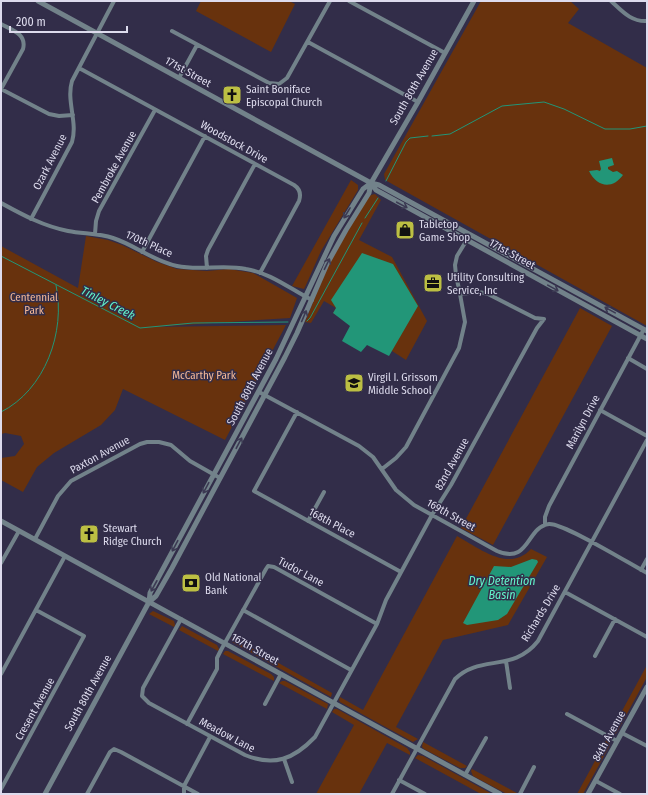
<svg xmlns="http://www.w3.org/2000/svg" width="648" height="795" font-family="'Fira Sans Condensed',sans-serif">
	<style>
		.green { fill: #68320d }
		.water { fill: #229678 }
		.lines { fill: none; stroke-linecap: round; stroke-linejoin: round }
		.stream { stroke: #229678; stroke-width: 1 }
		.minor { stroke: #72828a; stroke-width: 4 }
		.tertiary { stroke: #72828a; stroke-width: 5 }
		.oneway { stroke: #3c3a53 }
		.labels { text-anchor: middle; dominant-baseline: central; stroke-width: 3; stroke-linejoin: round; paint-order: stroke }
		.street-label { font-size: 11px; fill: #dddbed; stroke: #322d49 }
		.poi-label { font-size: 11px; fill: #dddbed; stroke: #322d49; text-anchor: start }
		.park-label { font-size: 11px; fill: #f5b997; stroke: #322d49 }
		.water-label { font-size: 12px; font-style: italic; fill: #63f5cb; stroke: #322d49 }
	</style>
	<rect width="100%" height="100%" fill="#322d49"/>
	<!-- green -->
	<path class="green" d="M201,1H289L295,4L271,52L196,11Z
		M481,1H570L579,9L568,23L647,68V326L385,180L384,174Z
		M351,180L358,185V190L321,251L306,285L304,289L292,286Z
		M375,194L381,200L359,240L392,257L427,321L406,360L333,313L336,308L324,301L311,323L305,322L329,263L367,199L371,195Z
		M86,236L108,240L122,245L157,262L177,269L207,271L229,269L253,273L297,298L290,318L152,327L286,325L225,440L123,389L115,410L101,425L54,453L37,467L23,492L1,480V458L15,456L24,444L21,436L5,433L1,434V246L78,288Z
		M580,308L612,326L493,545L461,528Z
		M457,536C479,548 509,573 531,549L547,557L508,625L443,640L396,727L418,739L413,742L340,702L339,700L340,697L363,710Z
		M153,611L174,621L175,625L174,627L149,614Z
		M182,626L217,645L219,649L218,651L179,630Z
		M232,637L332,693L331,697L232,642L231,640Z
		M225,651H228L271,674L274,677V681L223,654Z
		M647,665V677L617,732L615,734L610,733Z
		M282,681H285L326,703L328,704L327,709L279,683Z
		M334,709H337L407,748L410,752V755L387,743L359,794H316L354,725L332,712Z
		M608,737L610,742L609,747L583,794H577Z
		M423,742L467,766L465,768H460L424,749L422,747Z
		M418,755L423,756L492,794H481L415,758Z
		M472,769L517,793L507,794L473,776L471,771Z"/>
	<!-- water -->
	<path class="water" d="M612,158L614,165L608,167V169L613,172L617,171L623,175C612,190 597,187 589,171L597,170L600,171L601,169L599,161Z
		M362,253L393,264L418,306L389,356L367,345L361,352L342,341L350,326L333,313L336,308L331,300Z
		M532,559L537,560L538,562L507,614L498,620L467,625L463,623L494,566L511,567Z"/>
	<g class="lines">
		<!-- stream -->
		<path class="stream" d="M432,136L450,134L502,106L544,102L564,109L605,129H630L647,126
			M386,181L406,142L410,138L428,136
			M365,218L378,198
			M1,256L140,328L193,323L288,322
			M307,321L310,318L362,223
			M1,412C45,390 66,332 56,285"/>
		<!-- minor -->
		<path class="minor" d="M349,1L445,53
			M611,1C622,11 631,22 647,21
			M1,24C12,30 27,34 23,49L1,89
			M172,31L269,83L279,84L287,78L330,1
			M308,42L418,102
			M79,68L294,185C300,189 301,195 299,201L260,273
			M179,78L197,45
			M1,89L49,114L59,116L73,115
			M1,203C23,215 43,226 68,231C83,234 98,233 113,238C135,245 153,261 177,266C200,271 223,264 246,269C271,273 290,289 312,300
			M31,219L72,142C78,122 66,101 72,81L114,1
			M95,234L96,221L99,211L155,110
			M142,252L205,136
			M207,268L206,256L208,250L255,164
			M460,294L479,292L488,294L535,318L544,319
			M628,358L647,369
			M259,392L359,446L373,457L396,490L414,505L497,551C530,565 526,527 549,524C564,523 630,564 647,573
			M600,410L647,436
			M297,412L254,491L401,572
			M382,469L396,458L406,447L459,348L465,322L460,294L456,275L455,265L457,256L468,238
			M308,521L324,492
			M545,525V517L549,506L644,329
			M35,539L58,496L71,481L140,444L147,442H159L171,445L190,461L220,478
			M1,563L19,531
			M641,570L647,559
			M565,592L647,637
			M243,610L351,670
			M181,619L143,688L142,696L149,703L245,755C274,767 294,759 315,737L377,624L386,600L432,515L451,485L537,328L544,319
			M595,656L615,619
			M506,661L510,688
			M1,674L65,556
			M265,704L281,674
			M567,714L617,741
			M187,724L217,669V658L221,650L266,569L268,566L274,567L377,624
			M622,733L647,746
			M284,759L292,782
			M465,775L486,738
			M399,780L425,794
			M596,781L620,794
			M1,789L84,636L36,610
			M87,794L110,752L114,749L121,752L198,794
			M184,794V786L210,737
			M392,794L455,679C480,654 513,673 538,641L647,440
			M520,794L534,767"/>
		<!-- tertiary -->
		<path class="tertiary" d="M38,1L371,183L379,185L647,331
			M371,183L376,190L647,339
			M1,521L500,794
			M149,602L150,593L276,359L334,236L363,189L371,183
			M45,794L149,602L156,596L172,568L285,357L297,333L327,264L346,230L369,193L371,183L418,102L474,1
			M588,794L647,687"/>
	</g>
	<!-- one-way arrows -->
	<defs><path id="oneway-shaft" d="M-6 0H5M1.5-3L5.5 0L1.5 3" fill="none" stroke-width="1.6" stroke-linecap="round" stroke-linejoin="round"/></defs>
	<g class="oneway">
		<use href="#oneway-shaft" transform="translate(402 205) rotate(28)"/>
		<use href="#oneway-shaft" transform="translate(347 213) rotate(121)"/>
		<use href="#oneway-shaft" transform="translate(327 264) rotate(-64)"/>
		<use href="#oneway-shaft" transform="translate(553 288) rotate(29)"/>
		<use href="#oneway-shaft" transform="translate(610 310) rotate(-151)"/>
		<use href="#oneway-shaft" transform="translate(304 316) rotate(-67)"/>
		<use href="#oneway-shaft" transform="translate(239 443) rotate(-62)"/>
		<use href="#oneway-shaft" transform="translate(206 488) rotate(118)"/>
		<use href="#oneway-shaft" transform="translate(175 546) rotate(118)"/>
		<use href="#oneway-shaft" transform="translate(154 586) rotate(119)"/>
	</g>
	<!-- icons -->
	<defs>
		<symbol id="church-square" viewBox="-11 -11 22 22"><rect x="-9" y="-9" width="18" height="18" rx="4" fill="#bcbf43" stroke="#322d49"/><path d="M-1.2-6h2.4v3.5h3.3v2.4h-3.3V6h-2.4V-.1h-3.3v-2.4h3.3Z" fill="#111"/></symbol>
		<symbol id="shop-square" viewBox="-11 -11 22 22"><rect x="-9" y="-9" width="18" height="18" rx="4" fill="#bcbf43" stroke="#322d49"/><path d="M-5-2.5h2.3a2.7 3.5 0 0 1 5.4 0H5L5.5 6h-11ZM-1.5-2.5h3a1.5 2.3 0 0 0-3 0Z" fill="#111"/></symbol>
		<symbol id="office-square" viewBox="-11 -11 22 22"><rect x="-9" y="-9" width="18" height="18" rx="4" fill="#bcbf43" stroke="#322d49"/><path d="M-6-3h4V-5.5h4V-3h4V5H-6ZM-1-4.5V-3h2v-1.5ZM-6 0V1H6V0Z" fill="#111"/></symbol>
		<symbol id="school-square" viewBox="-11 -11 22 22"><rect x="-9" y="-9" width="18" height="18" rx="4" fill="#bcbf43" stroke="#322d49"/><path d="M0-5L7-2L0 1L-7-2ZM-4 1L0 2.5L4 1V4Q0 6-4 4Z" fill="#111"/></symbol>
		<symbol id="bank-square" viewBox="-11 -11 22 22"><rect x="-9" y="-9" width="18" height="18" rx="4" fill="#bcbf43" stroke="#322d49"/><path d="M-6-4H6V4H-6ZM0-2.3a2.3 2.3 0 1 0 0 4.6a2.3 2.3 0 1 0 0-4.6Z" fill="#111"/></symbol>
	</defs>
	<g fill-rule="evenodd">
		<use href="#church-square" x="221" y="84" width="22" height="22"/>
		<use href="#shop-square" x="394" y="219" width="22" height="22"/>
		<use href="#office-square" x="422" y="272" width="22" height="22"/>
		<use href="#school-square" x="343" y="372" width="22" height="22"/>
		<use href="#church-square" x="78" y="523" width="22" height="22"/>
		<use href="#bank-square" x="180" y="572" width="22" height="22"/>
	</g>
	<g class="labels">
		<!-- street labels -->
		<g class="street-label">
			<text transform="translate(188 72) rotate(29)">171st Street</text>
			<text transform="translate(414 87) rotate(-60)">South 80th Avenue</text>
			<text transform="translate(234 142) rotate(29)">Woodstock Drive</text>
			<text transform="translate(50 162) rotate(-63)">Ozark Avenue</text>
			<text transform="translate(114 167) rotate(-61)">Pembroke Avenue</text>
			<text transform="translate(149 244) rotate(24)">170th Place</text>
			<text transform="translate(512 254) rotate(29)">171st Street</text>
			<text transform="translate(250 387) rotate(-62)">South 80th Avenue</text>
			<text transform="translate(583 422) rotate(-62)">Marilyn Drive</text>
			<text transform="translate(100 455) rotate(-29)">Paxton Avenue</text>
			<text transform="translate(452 464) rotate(-61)">82nd Avenue</text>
			<text transform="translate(451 515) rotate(29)">169th Street</text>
			<text transform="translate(332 523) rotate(28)">168th Place</text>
			<text transform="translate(301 572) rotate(28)">Tudor Lane</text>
			<text transform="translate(541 613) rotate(-59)">Richards Drive</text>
			<text transform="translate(255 649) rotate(29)">167th Street</text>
			<text transform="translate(88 693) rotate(-61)">South 80th Avenue</text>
			<text transform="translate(35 709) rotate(-61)">Cresent Avenue</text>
			<text transform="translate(227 735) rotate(28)">Meadow Lane</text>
			<text transform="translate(609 736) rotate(-61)">84th Avenue</text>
		</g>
		<!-- poi labels -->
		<g class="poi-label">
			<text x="246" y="89">Saint Boniface<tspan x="246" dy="13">Episcopal Church</tspan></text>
			<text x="419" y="224">Tabletop<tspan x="419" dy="13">Game Shop</tspan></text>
			<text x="447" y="277">Utility Consulting<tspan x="447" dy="13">Service, Inc</tspan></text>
			<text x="368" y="377">Virgil I. Grissom<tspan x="368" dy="13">Middle School</tspan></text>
			<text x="103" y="528">Stewart<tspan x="103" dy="13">Ridge Church</tspan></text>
			<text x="205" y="577">Old National<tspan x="205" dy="13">Bank</tspan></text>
		</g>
		<!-- park labels -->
		<g class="park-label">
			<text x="34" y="297">Centennial<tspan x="34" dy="13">Park</tspan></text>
			<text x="204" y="375">McCarthy Park</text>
		</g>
		<!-- water labels -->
		<g class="water-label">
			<text transform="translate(108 303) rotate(27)">Tinley Creek</text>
			<text x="502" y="581">Dry Detention<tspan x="502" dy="14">Basin</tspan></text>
		</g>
	</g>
	<!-- border -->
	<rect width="648" height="795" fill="none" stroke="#dddbed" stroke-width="4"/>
	<!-- scale -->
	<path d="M10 26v6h117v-6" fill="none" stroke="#dddbed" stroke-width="2"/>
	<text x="16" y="26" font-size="12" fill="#dddbed" stroke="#322d49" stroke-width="3" paint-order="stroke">200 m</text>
</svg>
